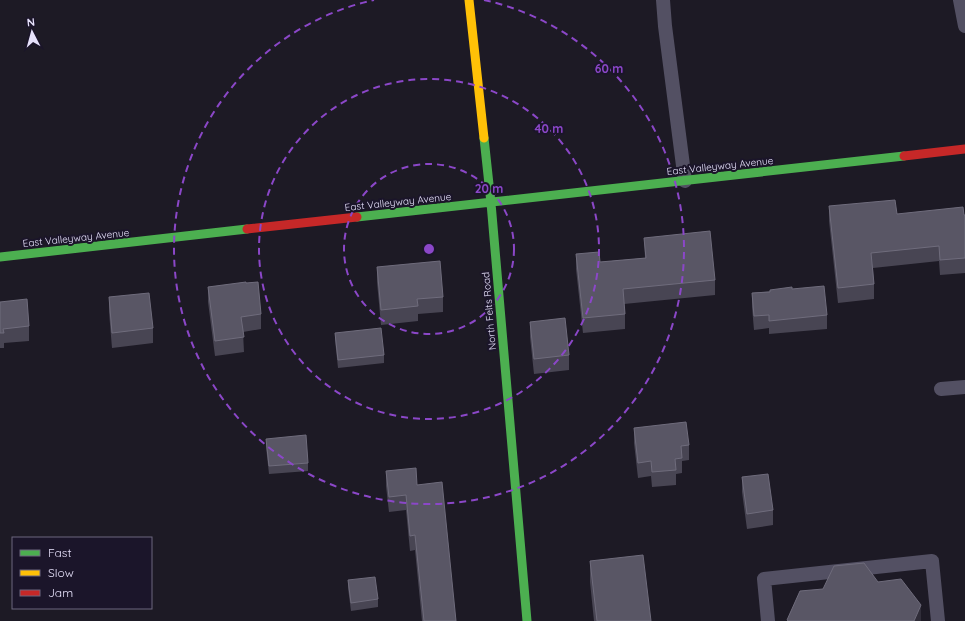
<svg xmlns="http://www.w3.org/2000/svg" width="965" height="621" font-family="Quicksand,sans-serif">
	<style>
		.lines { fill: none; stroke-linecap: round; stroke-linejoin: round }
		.lane { stroke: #535063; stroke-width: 14 }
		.fast { stroke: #4caf50; stroke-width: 9 }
		.slow { stroke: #ffc107; stroke-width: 9 }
		.jam { stroke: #c62828; stroke-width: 9 }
		.wall { fill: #484553 }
		.shaded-wall { fill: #302d39 }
		.building { fill: #595665; stroke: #6f6c7c }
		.ring { fill: none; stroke: #8b47c8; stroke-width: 2; stroke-dasharray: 7 5 }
		.labels { text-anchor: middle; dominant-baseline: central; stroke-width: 4; stroke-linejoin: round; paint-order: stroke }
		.street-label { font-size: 10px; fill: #e7e2fb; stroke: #1b152a }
		.centre { fill: #8b47c8; stroke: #1b152a; stroke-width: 2 }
		.ring-label { font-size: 12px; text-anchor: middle; font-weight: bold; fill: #8b47c8; stroke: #1b152a; stroke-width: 4; stroke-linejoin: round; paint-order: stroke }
	</style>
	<rect width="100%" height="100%" fill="#1d1a25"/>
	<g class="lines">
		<!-- lane -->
		<path class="lane" d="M663,0L665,26L685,181
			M960,0L965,26
			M941,389L965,387
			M768,621L764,579L932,561L938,621"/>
		<!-- fast -->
		<path class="fast" d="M484,138L491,203L527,621
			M357,217L904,156
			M0,257L247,229"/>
		<!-- slow -->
		<path class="slow" d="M469,0L484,138"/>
		<!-- jam -->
		<path class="jam" d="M904,156L965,149
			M247,229L357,217"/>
	</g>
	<!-- wall -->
	<path class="wall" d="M829,206L897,214L965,215V273L940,275L939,261L873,268L874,284V299L838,303L829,221Z
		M644,238L715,280V295L624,304L625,314V329L583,333L576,269V254L600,262L645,258Z
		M377,267L443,297V312L418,314V321L381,325L377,282Z
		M246,283L261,314V329L243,332L244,352L215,356L208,302V287Z
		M792,289L827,315V329L769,334V328L754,330L752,307V293Z
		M109,297L153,328V343L112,348L109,312Z
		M0,302L29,326V341L4,343V348H0Z
		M530,322L569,355V370L534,374L530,337Z
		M335,333L384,355V363L338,368L335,340Z
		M634,428L689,445V460L682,461V473L676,474V485L652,487L651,476L638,478L634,443Z
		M266,439L308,463V471L269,474L266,447Z
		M386,471L417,485L456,621H422L415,550L410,551L406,510L389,512L386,486Z
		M742,477L773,510V525L747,529L742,492Z
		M590,561L651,621H594L590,582Z
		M348,580L378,599V607L351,611L348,588Z"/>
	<!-- shaded-wall -->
	<path class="shaded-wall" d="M921,605V621H914Z"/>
	<!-- building -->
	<path class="building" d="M895,200L897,214L963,207L964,215H965V258L940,260L939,246L871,253L874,284L838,288L829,206Z
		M710,231L715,280L623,289L625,314L583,318L576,254L599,252L600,262L646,258L644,238Z
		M440,261L443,297L417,299L418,306L381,310L377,267Z
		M246,282V283L258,282L261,314L241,317L244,337L215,341L208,287Z
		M824,286L827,315L769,321V315L754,316L752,293L770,292V290L792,287V289Z
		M149,293L153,328L112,333L109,297Z
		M27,299L29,326L3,329L4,333H0V302Z
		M565,318L569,355L534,359L530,322Z
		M381,328L384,355L338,360L335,333Z
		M686,422L689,445L681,446L682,458L675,459L676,470L652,472L651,461L638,463L634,428Z
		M306,435L308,463L269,466L266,439Z
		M416,468L417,485L442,482L456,621H424L415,535L410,536L406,495L389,497L386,471Z
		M768,474L773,510L747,514L742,477Z
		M643,555L651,621H597L590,561Z
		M864,563L878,582L901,579L921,605L914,621H788L787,620L800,591L823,589L834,566Z
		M375,577L378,599L351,603L348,580Z"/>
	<!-- distance rings -->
	<g class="ring">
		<circle cx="429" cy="249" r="85"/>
		<circle cx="429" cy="249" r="170"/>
		<path d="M484 0A255 255 0 1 1 374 0"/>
	</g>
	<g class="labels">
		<!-- street labels -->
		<g class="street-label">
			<text transform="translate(720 166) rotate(-6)">East Valleyway Avenue</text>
			<text transform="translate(398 202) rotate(-6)">East Valleyway Avenue</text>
			<text transform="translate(76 238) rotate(-6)">East Valleyway Avenue</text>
			<text transform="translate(489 311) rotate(-95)">North Felts Road</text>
		</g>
	</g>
	<circle cx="429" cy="249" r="6" class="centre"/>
	<g class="ring-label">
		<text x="609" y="73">60 m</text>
		<text x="549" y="133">40 m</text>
		<text x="489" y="193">20 m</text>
	</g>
	<!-- legend -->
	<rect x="12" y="537" width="140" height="72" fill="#1b152a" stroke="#6d677e"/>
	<rect x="20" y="550" width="20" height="6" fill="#4caf50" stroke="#6d677e"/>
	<text x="48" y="557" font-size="12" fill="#e7e2fb">Fast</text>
	<rect x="20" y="570" width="20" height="6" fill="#ffc107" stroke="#6d677e"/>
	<text x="48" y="577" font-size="12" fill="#e7e2fb">Slow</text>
	<rect x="20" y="590" width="20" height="6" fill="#c62828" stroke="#6d677e"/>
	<text x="48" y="597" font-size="12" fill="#e7e2fb">Jam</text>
	<!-- north arrow -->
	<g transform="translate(32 32) rotate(354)" stroke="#1b152a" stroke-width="3" paint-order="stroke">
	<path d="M0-3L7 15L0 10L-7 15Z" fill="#e7e2fb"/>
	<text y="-6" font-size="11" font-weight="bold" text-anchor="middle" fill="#e7e2fb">N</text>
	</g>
</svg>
